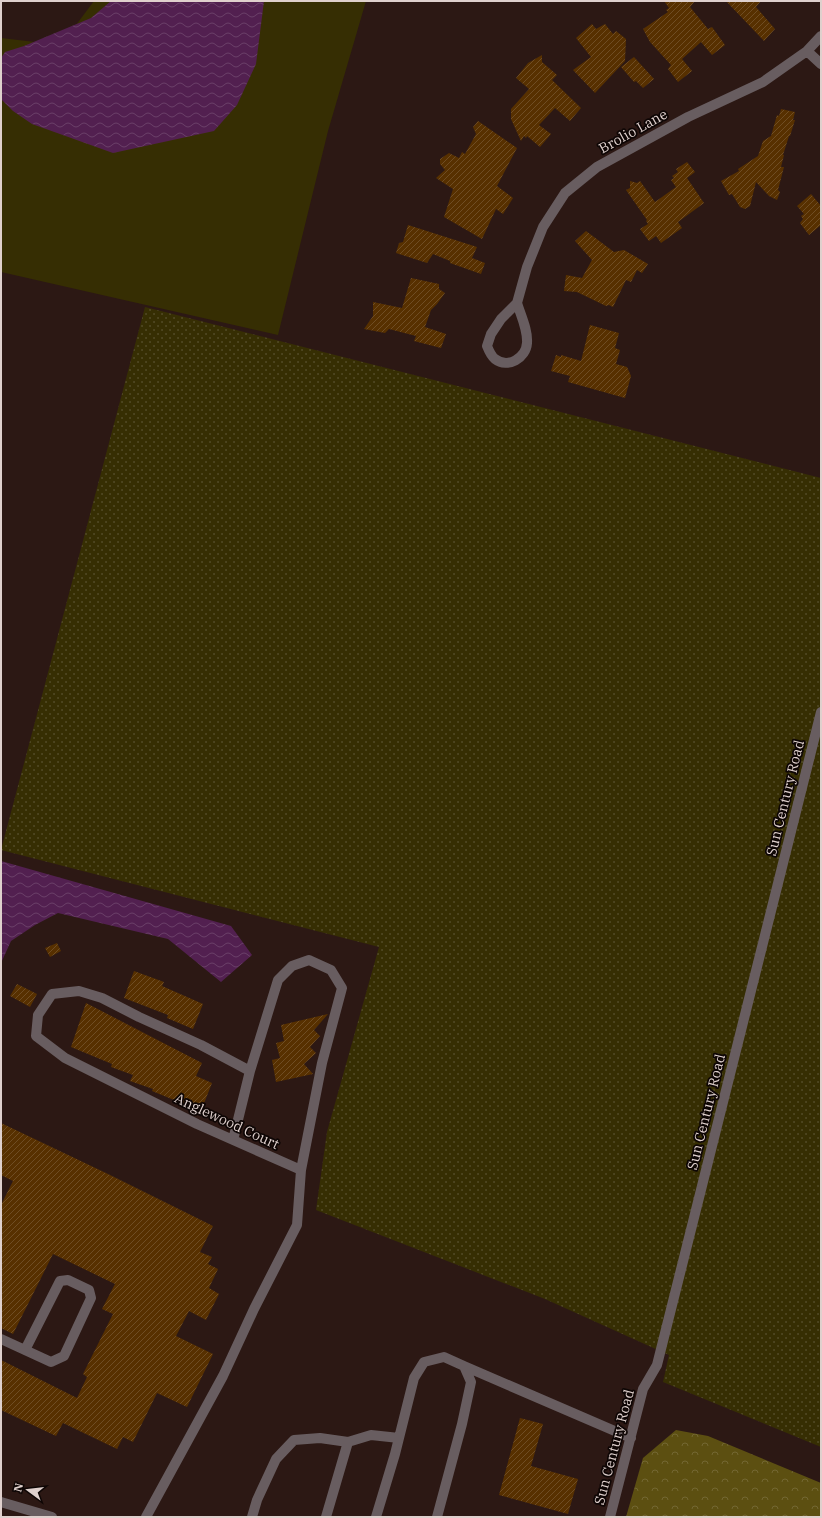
<svg xmlns="http://www.w3.org/2000/svg" width="822" height="1518" font-family="'IBM Plex Serif',serif">
	<style>
		.grass { fill: #362e03 }
		.forest { fill: url(#forest-crowns) }
		.park { fill: url(#park-dots) }
		.water { fill: url(#water-waves) }
		.building { fill: url(#building-hatch) }
		.lines { fill: none; stroke-linecap: round; stroke-linejoin: round }
		.minor { stroke: #685d60; stroke-width: 10 }
		.labels { text-anchor: middle; dominant-baseline: central; stroke-width: 3.5; stroke-linejoin: round; paint-order: stroke }
		.street-label { font-size: 14px; fill: #dfd0cd; stroke: #0e0605 }
	</style>
	<defs>
		<pattern id="forest-crowns" width="20" height="18" patternUnits="userSpaceOnUse"><rect width="20" height="18" fill="#5c4f11"/><path d="M2 6a3 3 0 1 1 6 0M12 15a3 3 0 1 1 6 0" fill="none" stroke="#736732"/></pattern>
		<pattern id="park-dots" width="8" height="8" patternUnits="userSpaceOnUse"><rect width="8" height="8" fill="#362e03"/><path d="M2 2h.1M6 6h.1" fill="none" stroke="#534b27" stroke-width="1.8" stroke-linecap="round"/></pattern>
		<pattern id="water-waves" width="16" height="10" patternUnits="userSpaceOnUse"><rect width="16" height="10" fill="#522050"/><path d="M0 5q4-4 8 0t8 0" fill="none" stroke="#6a3f68"/></pattern>
		<pattern id="building-hatch" width="6" height="6" patternUnits="userSpaceOnUse"><rect width="6" height="6" fill="#573000"/><path d="M-1 1l2-2M0 6l6-6M5 7l2-2" fill="none" stroke="#6f4d24"/></pattern>
	</defs>
	<rect width="100%" height="100%" fill="#2c1814"/>
	<!-- grass -->
	<path class="grass" d="M94,1H366L328,131L278,335L1,272V38L61,45Z"/>
	<!-- forest -->
	<path class="forest" d="M676,1430L708,1436L821,1483V1517H626L643,1458Z"/>
	<!-- park -->
	<path class="park" d="M145,307L821,478V1447L663,1382L669,1355L545,1299L316,1210L327,1132L379,947L1,850Z"/>
	<!-- water -->
	<path class="water" d="M111,1H264L256,64L237,105L214,131L113,153L32,124L13,111L1,99V58L5,52L24,46L91,18Z
		M1,861L231,926L252,955L221,982L168,939L58,913L35,925L11,941L1,963Z"/>
	<!-- building -->
	<path class="building" d="M664,1H695L690,7L708,29L712,27L725,45L712,55L701,42L682,59L692,71L678,82L668,69L671,65L650,42L643,29L668,12L666,10L669,8Z
		M726,1H761L756,7L775,29L764,41Z
		M592,24L596,29L605,24L613,34L616,31L626,39L625,61L595,93L573,70L591,57L576,38Z
		M542,55V62L557,75L552,80L581,108L570,121L555,108L539,125L551,134L540,147L527,136L526,138L524,136L521,141L511,119V109L529,89L516,78L528,63Z
		M634,57L654,79L643,88L636,81L634,82L621,67Z
		M781,109L795,112L793,120H795L790,136H789L783,155H784L781,167H784L778,190L780,192L777,200L769,196L756,182L750,206L745,209L740,207L732,194L729,195L721,181L739,171L738,169L758,156L763,141L771,136L777,115L779,116Z
		M478,121L517,148L497,186L513,198L503,214L496,209L482,239L444,217L453,189L436,178L445,170L440,164V159L449,153L459,158L462,152L465,154L476,134L473,127Z
		M687,162L695,172L687,178L704,203L678,222L682,228L661,243L656,236L649,241L640,229L648,224L646,221L647,220L626,190L630,188V181L637,183L640,181L655,202L676,187L671,180L674,178L672,176L678,172L676,169Z
		M811,194L821,206V225L809,235L800,223L803,219L801,216L804,214L797,206Z
		M408,225L477,247L472,258L485,263L481,274L450,263V261L433,254L427,263L396,253L399,243L403,242Z
		M586,231L614,252L624,250L648,264L642,273L637,270L631,282L626,280L613,307L609,305L606,306L577,292L564,291L566,275L582,278L592,260L575,241Z
		M411,278L439,284V289L445,293L437,304L431,310L425,327L446,334L441,348L414,341L416,336L389,329L385,333L364,329L373,316V302L402,308Z
		M590,325L619,333L615,348L620,350L616,364L627,367L631,376L625,398L568,382L570,376L551,371L556,355L561,357V355L581,361Z
		M57,943L61,951L50,957L45,948Z
		M134,971L164,982L162,986L203,1004L193,1029L167,1018L168,1015L124,998Z
		M17,984L37,994L30,1007L10,996Z
		M86,1003L202,1063L196,1076L212,1083L201,1111L152,1091L153,1089L130,1081L133,1075L111,1067L112,1064L71,1047Z
		M328,1014L314,1030L320,1036L310,1047L316,1053L304,1064L313,1074L276,1082L272,1060L280,1058L276,1043L284,1041L281,1025Z
		M1,1123L108,1174L213,1226L200,1252L212,1257L208,1264L218,1269L209,1288L219,1294L206,1320L189,1311L176,1336L213,1354L187,1407L157,1393L133,1442L123,1437L117,1449L63,1423L56,1436L1,1410V1360L77,1398L87,1377L83,1374L113,1314L102,1309L115,1284L53,1254L13,1334L1,1328V1205L13,1181L1,1175Z
		M520,1418L543,1424L531,1466L578,1479L568,1514L499,1495Z"/>
	<g class="lines">
		<!-- minor -->
		<path class="minor" d="M807,51L821,64
			M517,303C521,316 528,330 527,343C526,358 508,369 495,359C491,356 489,351 487,346L491,334L501,319L517,303L527,267L543,227L565,193L597,167L688,117L763,82L807,51L821,36
			M233,1140L250,1071L278,980L292,966L309,960L331,970L342,988L322,1063L301,1170
			M1,1339L51,1362L64,1356L91,1298L89,1290L68,1280L60,1281L25,1350
			M464,1366L631,1438
			M1,1502L52,1517
			M146,1517L223,1376L254,1309L297,1225L301,1170L197,1124L65,1058L36,1036L38,1015L52,994L79,991L102,998L139,1017L201,1045L250,1071
			M252,1517L257,1500L276,1459L294,1440L320,1438L348,1442L371,1435L399,1438
			M326,1517L348,1442
			M376,1517L395,1454L414,1378L424,1362L444,1357L464,1366L471,1382L462,1424L437,1517
			M610,1517L643,1389L657,1365L821,712"/>
	</g>
	<g class="labels">
		<!-- street labels -->
		<g class="street-label">
			<text transform="translate(633 131) rotate(-29)">Brolio Lane</text>
			<text transform="translate(785 798) rotate(-76)">Sun Century Road</text>
			<text transform="translate(706 1112) rotate(-76)">Sun Century Road</text>
			<text transform="translate(227 1121) rotate(25)">Anglewood Court</text>
			<text transform="translate(614 1447) rotate(-75)">Sun Century Road</text>
		</g>
	</g>
	<!-- border -->
	<rect width="822" height="1518" fill="none" stroke="#dfd0cd" stroke-width="4"/>
	<!-- north arrow -->
	<g transform="translate(28 1490) rotate(285)" stroke="#0e0605" stroke-width="3" paint-order="stroke">
	<path d="M0-3L7 15L0 10L-7 15Z" fill="#dfd0cd"/>
	<text y="-6" font-size="11" font-weight="bold" text-anchor="middle" fill="#dfd0cd">N</text>
	</g>
</svg>
